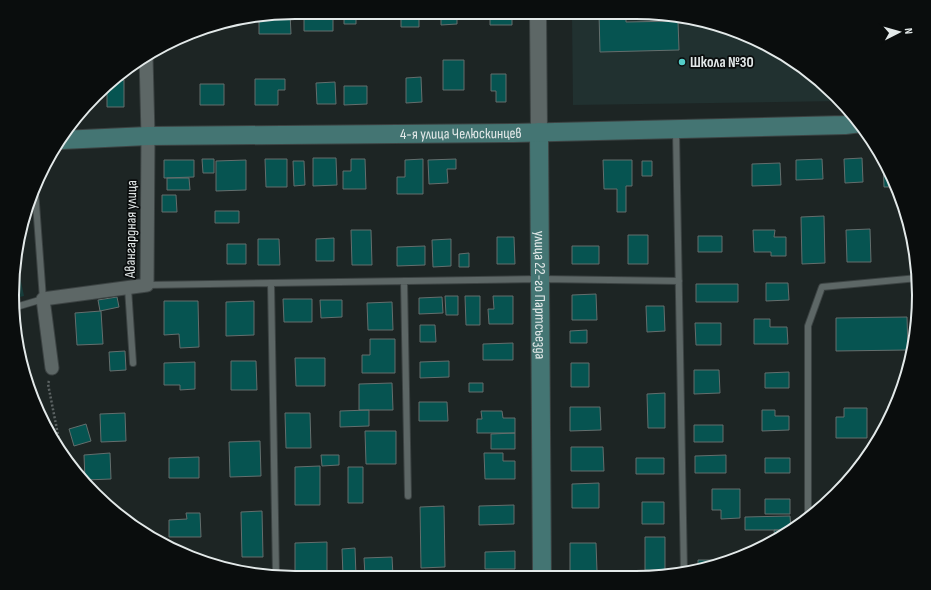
<svg xmlns="http://www.w3.org/2000/svg" width="931" height="590" font-family="'Sofia Sans Condensed',sans-serif">
	<style>
		.built { fill: #213130 }
		.green { fill: #173c3a }
		.building { fill: #065451; stroke: #646e6d }
		.lines { fill: none; stroke-linecap: round; stroke-linejoin: round }
		.service-casing { stroke: #3c4343; stroke-width: 8 }
		.minor-casing { stroke: #3c4343; stroke-width: 15 }
		.tertiary-casing { stroke: #3c4343; stroke-width: 18 }
		.secondary-casing { stroke: #3c4343; stroke-width: 20 }
		.path { stroke: #5c6363; stroke-width: 2.5; stroke-dasharray: 2 2; stroke-linecap: butt }
		.service { stroke: #5d6766; stroke-width: 6 }
		.minor { stroke: #5d6766; stroke-width: 13 }
		.tertiary { stroke: #5d6766; stroke-width: 16 }
		.secondary { stroke: #447573; stroke-width: 18 }
		.poi-dot { fill: #54cdc8; stroke: #0a0d0d; stroke-width: 1.5 }
		.labels { text-anchor: middle; dominant-baseline: central; stroke-width: 3.5; stroke-linejoin: round; paint-order: stroke }
		.poi-label { font-size: 15px; font-weight: bold; fill: #e3e9e9; stroke: #0a0d0d; text-anchor: start }
		.street-label { font-size: 15px; fill: #e3e9e9; stroke: #0a0d0d }
		.rim { fill: none; stroke: #e3e9e9; stroke-width: 2 }
	</style>
	<rect width="100%" height="100%" fill="#1d2524"/>
	<!-- built -->
	<path class="built" d="M572,14H673L761,41L822,82L840,101L573,105Z"/>
	<!-- green -->
	<path class="green" d="M16,258L24,296L15,298L13,277Z"/>
	<!-- building -->
	<path class="building" d="M310,12H333V31H304V13Z
		M344,12H356V24H344Z
		M290,13L291,34H259V18Z
		M401,13H419V27H401Z
		M441,13H457V24L441,25Z
		M490,13H512V25H490Z
		M599,14H626V22L678,21L679,50L600,52Z
		M443,60H464V90H443Z
		M491,74H506V102H496V91H491Z
		M421,77L422,102L406,103V78Z
		M255,79H285V90H278V105H255Z
		M116,80H124V107H107V90H106Z
		M335,82L336,104H317L316,83Z
		M200,84H224V105H200Z
		M344,86H367V104L344,105Z
		M313,158H336L337,185L313,186Z
		M862,158L863,182L845,183L844,159Z
		M202,159H214V173H203Z
		M265,159H287V187H266Z
		M351,159H365L366,189H343V171H351Z
		M423,159V194H397V177H405V160Z
		M456,159V169H447L448,183L429,184L428,160Z
		M822,159L823,179L796,180V160Z
		M883,159L890,170L896,187H884Z
		M164,160H194V177L164,178Z
		M246,160V190L216,191V161Z
		M603,160H632V186H626V212H617V189H604Z
		M293,161H304L305,185L294,186Z
		M642,161H652V176H642Z
		M780,163L781,185L752,186V164Z
		M167,178H189L190,190H167Z
		M162,195H176L177,212H162Z
		M215,211H239V223H215Z
		M824,216L825,263L802,264L801,217Z
		M870,229L871,262H847L846,230Z
		M351,230H371L372,265H352Z
		M753,230H775L774,237H786V256H771V252H754Z
		M628,235H648V264H628Z
		M698,236H722V252H698Z
		M497,237H514L515,264H497Z
		M334,238V261H316V239Z
		M258,239H279L280,265H258Z
		M451,239V266L433,267L432,240Z
		M227,244H246V264H227Z
		M425,246V265L397,266V247Z
		M572,246H599V264H572Z
		M469,253V267H459V254Z
		M766,283H788L789,300L766,301Z
		M696,284H738V302H696Z
		M596,294L597,320H572V295Z
		M445,296H458V315H446Z
		M465,296H480V325H466Z
		M493,296H513V324H489L488,309H494Z
		M117,297L119,307L100,311L98,300Z
		M442,297L443,313L419,314V298Z
		M283,299H312V322H284Z
		M320,300H342V317L321,318Z
		M164,301H198L199,347L180,348L179,334L164,335Z
		M254,301V335L226,336V302Z
		M392,302L393,330H368L367,303Z
		M646,306H664L665,331L647,332Z
		M101,311L103,344L77,345L75,313Z
		M907,317L908,350L836,351V318Z
		M754,319H770V327H787L788,344H754Z
		M695,323H721V345H696Z
		M420,325H435L436,342H420Z
		M587,330V343H570V331Z
		M370,339H395V373H362V355H370Z
		M513,343V360H483V344Z
		M125,351L126,370L110,371L109,352Z
		M295,358H325V386H296Z
		M231,361H256L257,390H231Z
		M449,361V377L420,378V362Z
		M195,362V389L180,390V385H164V363Z
		M571,363H589V387H571Z
		M694,370H719L720,393L694,394Z
		M789,372V388H765V373Z
		M392,383L393,410H359V384Z
		M469,383H483V392H469Z
		M665,393V428H648L647,394Z
		M419,402H447L448,421H419Z
		M888,406H895L887,422Z
		M570,407H600L601,430L570,431Z
		M844,408H867V438H836V417H844Z
		M369,410V426L340,427V411Z
		M762,410H775V416H789V430L762,431Z
		M481,411H502L503,418H515V433H477V419H482Z
		M125,413L126,441L101,442L100,414Z
		M285,413H310L311,448H286Z
		M86,424L91,441L74,446L69,429Z
		M694,425H723V442H694Z
		M365,431H396V464H366Z
		M515,433V449H491V434Z
		M260,441L261,476L230,477L229,442Z
		M571,447H603L604,471H571Z
		M110,453L111,479L85,480L84,455Z
		M484,453H503V461H515V479H485Z
		M321,455H339V465L322,466Z
		M726,455V473H695V456Z
		M199,457V478H169V458Z
		M636,458H664V474H636Z
		M765,458H790V473H765Z
		M320,466V505H295V467Z
		M348,467H363V503H348Z
		M599,483V508H572V484Z
		M712,489H740V518L721,519V510H712Z
		M765,499H790V514H765Z
		M642,502H664V524H642Z
		M514,505V524L479,525V506Z
		M444,506L445,567L421,568L420,507Z
		M262,511L263,557H242L241,512Z
		M186,513H200L201,537H169V520L187,519Z
		M790,516L791,530H745V517Z
		M774,530H791L775,540Z
		M645,537H665V570H645Z
		M327,542V571H295V543Z
		M570,543H596L597,571H570Z
		M355,548L356,576H343L342,549Z
		M515,551V569H485V552Z
		M392,557L393,576H365L364,558Z
		M698,560H717V565L698,570Z"/>
	<g class="lines">
		<defs>
			<path id="service" d="M676,131L684,573
				M404,281L408,496
				M271,283L276,576
				M147,285L540,279L679,281
				M128,288L133,363
				M16,307L43,299L35,190
				M808,520V326L822,287L918,278"/>
			<path id="minor" d="M52,368L43,299L147,285L148,136L146,56"/>
			<path id="tertiary" d="M538,14L539,132"/>
			<g id="secondary">
				<path id="s1" d="M539,132L542,577"/>
				<path id="s2" d="M61,140L148,136L514,133L845,125L861,123"/>
			</g>
		</defs>
		<!-- service casing -->
		<use href="#service" class="service-casing"/>
		<!-- minor casing -->
		<use href="#minor" class="minor-casing"/>
		<!-- tertiary casing -->
		<use href="#tertiary" class="tertiary-casing"/>
		<!-- secondary casing -->
		<use href="#secondary" class="secondary-casing"/>
		<!-- path -->
		<path class="path" d="M49,381L48,384L62,455"/>
		<!-- service -->
		<use href="#service" class="service"/>
		<!-- minor -->
		<use href="#minor" class="minor"/>
		<!-- tertiary -->
		<use href="#tertiary" class="tertiary"/>
		<!-- secondary -->
		<use href="#secondary" class="secondary"/>
	</g>
	<!-- markers -->
	<circle class="poi-dot" cx="682" cy="62" r="4"/>
	<g class="labels">
		<!-- poi labels -->
		<g class="poi-label">
			<text x="690" y="62">Школа №30</text>
		</g>
		<!-- street labels -->
		<g class="street-label">
			<text stroke="none"><textPath href="#s2" startOffset="400">4-я улица Челюскинцев</textPath></text>
			<text transform="translate(131 229) rotate(-89)">Авангардная улица</text>
			<text stroke="none"><textPath href="#s1" startOffset="163">улица 22-го Партсъезда</textPath></text>
		</g>
	</g>
	<!-- crop -->
	<path d="M0 0H931V590H0ZM295 19H636A276 276 0 0 1 912 295V295A276 276 0 0 1 636 571H295A276 276 0 0 1 19 295V295A276 276 0 0 1 295 19Z" fill="#0a0d0d" fill-rule="evenodd"/>
	<path class="rim" d="M295 19H636A276 276 0 0 1 912 295V295A276 276 0 0 1 636 571H295A276 276 0 0 1 19 295V295A276 276 0 0 1 295 19Z"/>
	<!-- north arrow -->
	<g transform="translate(899 32) rotate(84)" stroke="#0a0d0d" stroke-width="3" paint-order="stroke">
	<path d="M0-3L7 15L0 10L-7 15Z" fill="#e3e9e9"/>
	<text y="-6" font-size="11" font-weight="bold" text-anchor="middle" fill="#e3e9e9">N</text>
	</g>
</svg>
